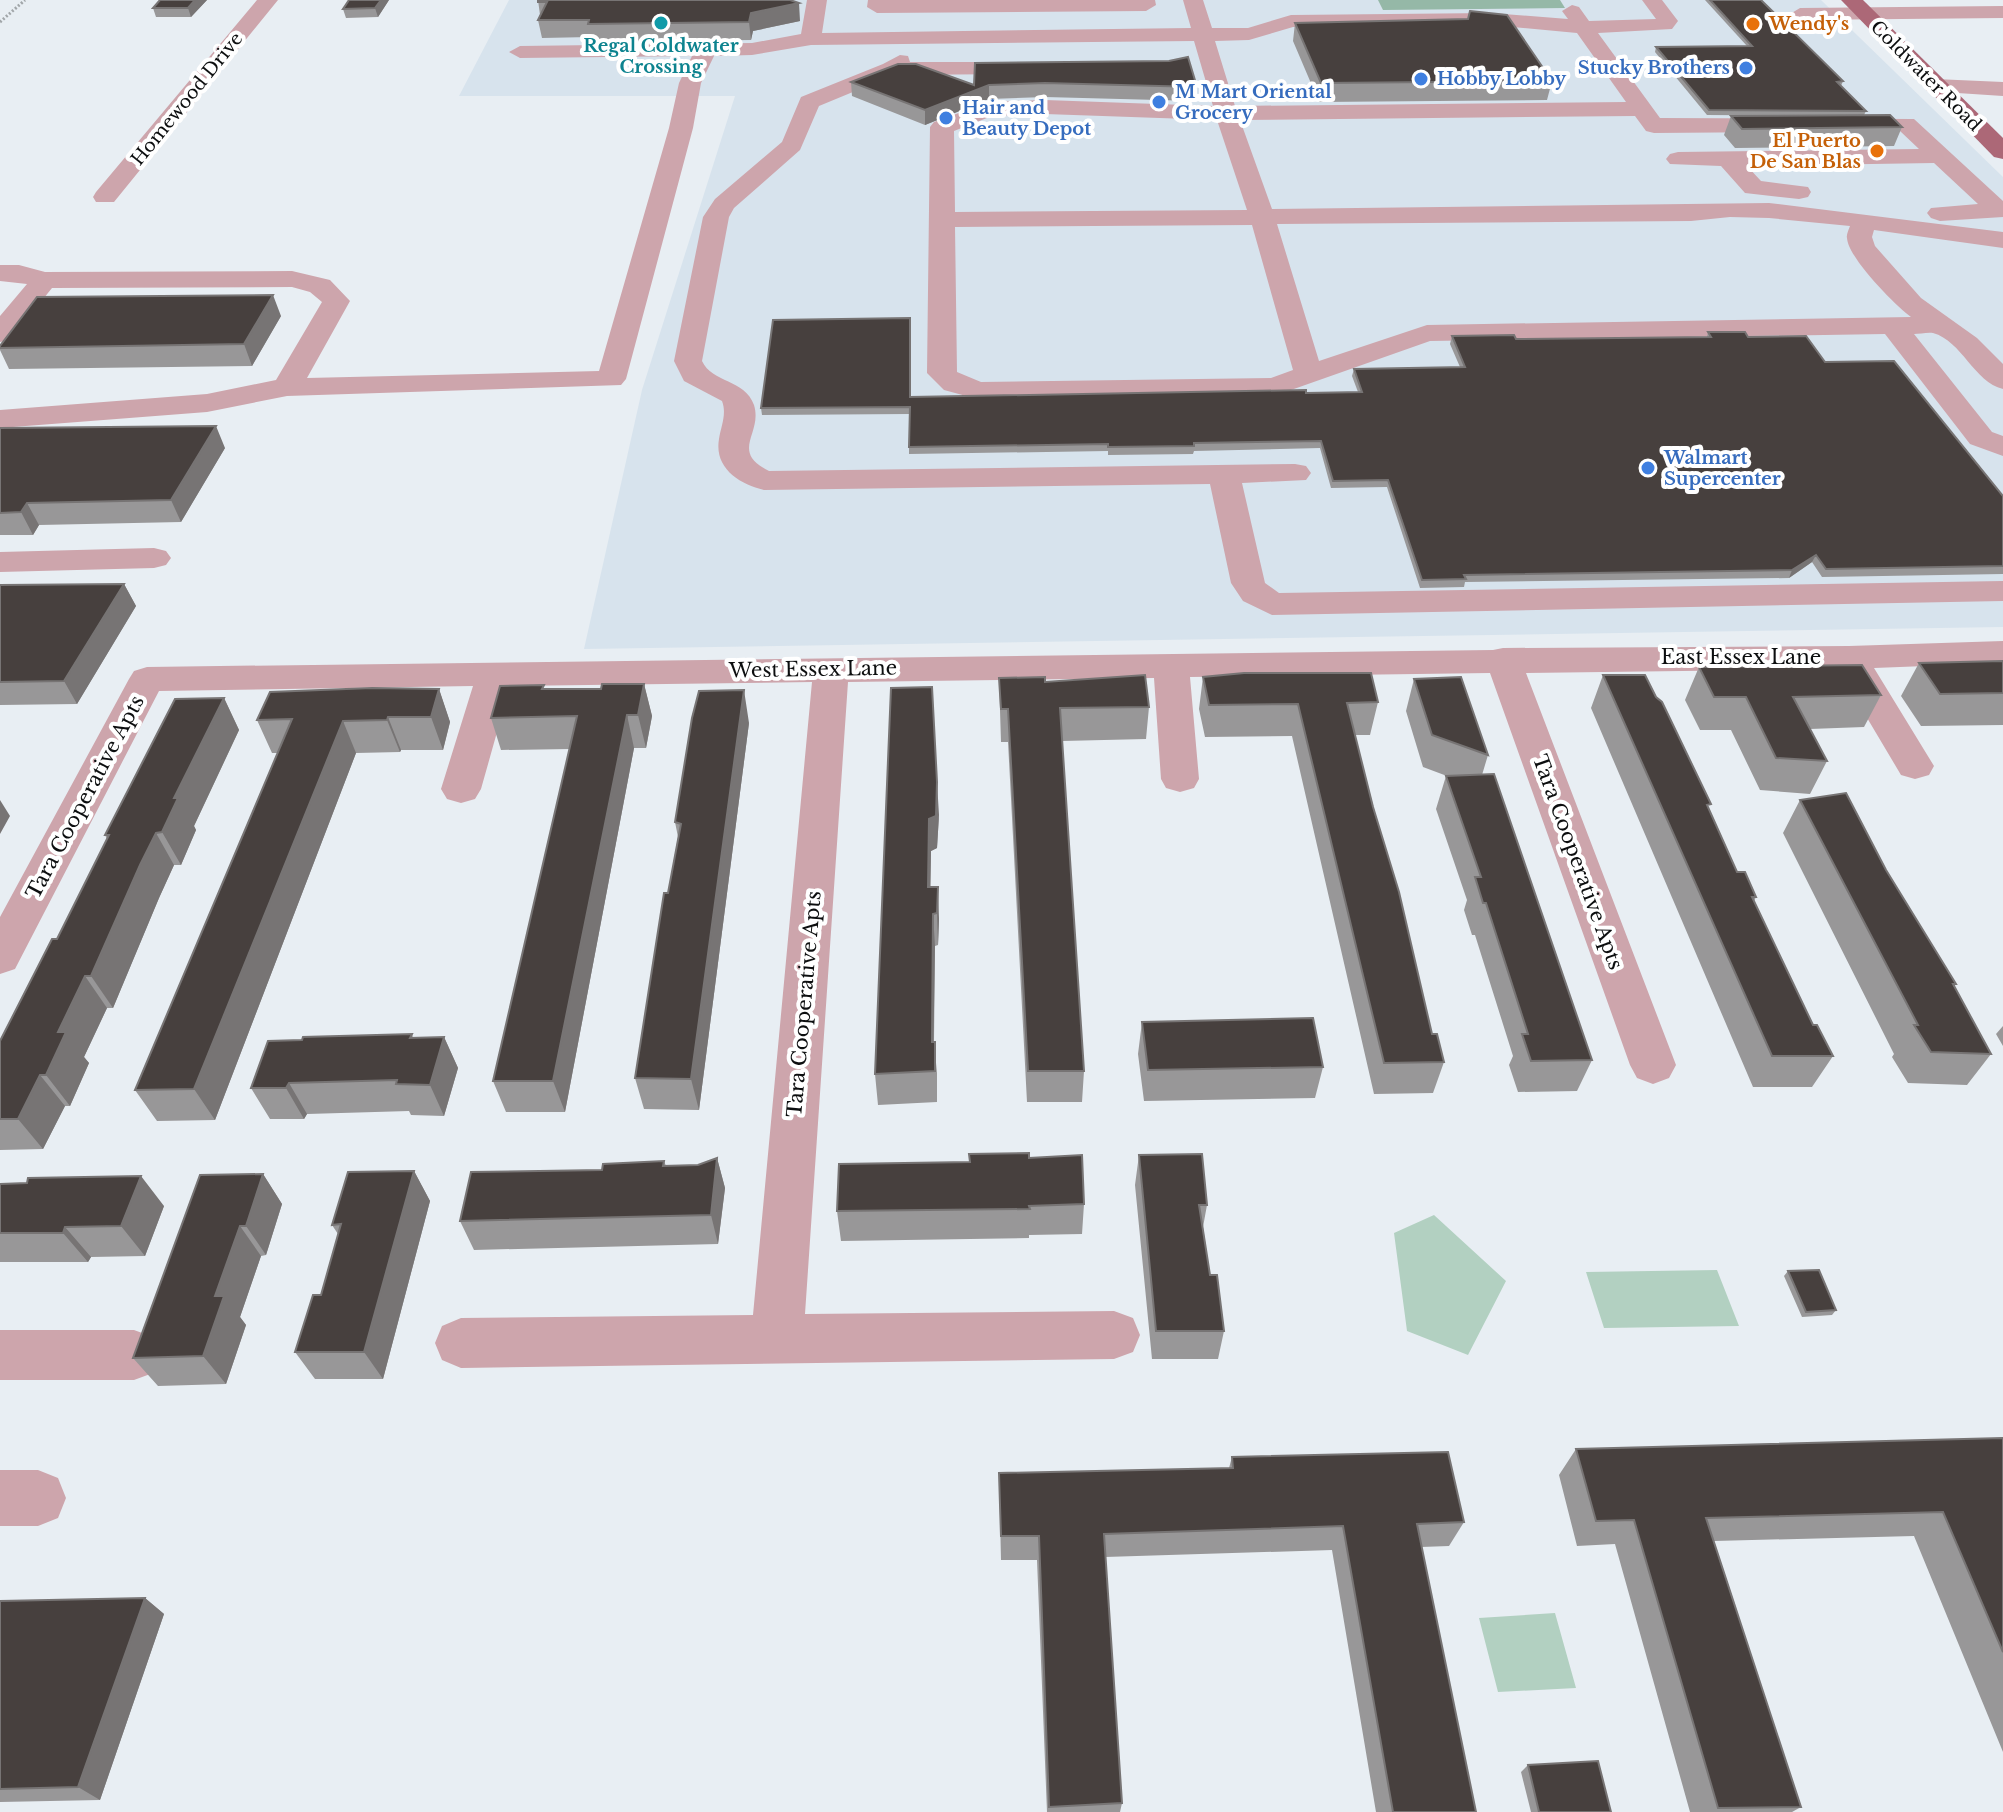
<svg xmlns="http://www.w3.org/2000/svg" width="2003" height="1812" font-family="'Libre Baskerville',serif">
	<style>
		.built { fill: #d7e3ed }
		.green { fill: #b2d0c1 }
		.forest { fill: #95b8a7 }
		.lines { fill: none; stroke-linecap: round; stroke-linejoin: round }
		.path { stroke: #a1a6a9; stroke-width: 3; stroke-dasharray: 2 2; stroke-linecap: butt }
		.minor { fill: #cda5ac; fill-rule: evenodd }
		.major { fill: #ac6877; fill-rule: evenodd }
		.wall { fill: #989798 }
		.shaded-wall { fill: #777474 }
		.building { fill: #47403e; stroke: #777474; stroke-width: 2 }
		.culture-dot { fill: #0f9aa8; stroke: #fff; stroke-width: 3 }
		.food-dot { fill: #e8710a; stroke: #fff; stroke-width: 3 }
		.shop-dot { fill: #3f7fe0; stroke: #fff; stroke-width: 3 }
		.labels { text-anchor: middle; dominant-baseline: central; stroke-width: 8; stroke-linejoin: round; paint-order: stroke }
		.far-food-label { font-size: 18px; font-weight: bold; fill: #c56008; stroke: #fff; text-anchor: start }
		.far-culture-label { font-size: 18px; font-weight: bold; fill: #0d838f; stroke: #fff }
		.far-shop-label { font-size: 18px; font-weight: bold; fill: #366cbe; stroke: #fff; text-anchor: start }
		.far-street-label { font-size: 18px; fill: #0c0e0f; stroke: #fff }
		.street-label { font-size: 20px; fill: #0c0e0f; stroke: #fff }
	</style>
	<rect width="100%" height="100%" fill="#e8eef3"/>
	<!-- built -->
	<path class="built" d="M509,0H1821L2003,177V627L584,649L642,390L735,96H459Z"/>
	<!-- green -->
	<path class="green" d="M1434,1215L1506,1281L1468,1355L1407,1331L1394,1233Z
		M1717,1270L1739,1326L1604,1328L1586,1272Z
		M1555,1613L1576,1688L1498,1692L1479,1618Z"/>
	<!-- forest -->
	<path class="forest" d="M1378,0H1560L1565,8L1383,10Z"/>
	<g class="lines">
		<!-- path -->
		<path class="path" d="M0,22L25,0"/>
		<!-- minor -->
		<path class="minor" d="M257,0H278L114,202H96L93,197L96,192Z
			M807,0H827L822,33L1191,28L1183,0H1203L1212,28H1248L1291,15L1491,13L1568,19L1562,11L1572,5L1579,7L1589,21L1656,19L1642,0H1662L1678,21L1672,29L1598,33L1660,118L1914,119L2003,201V217L1940,221L1931,218L1927,213L1931,208L1978,204L1934,163L1747,166L1761,181L1808,187L1811,192L1808,197L1799,199L1745,193L1721,166L1670,164L1666,159L1670,154L1678,152L1919,149L1900,131L1654,133L1646,131L1635,116L1240,120L1272,209L1769,203L2003,232V248L1874,230L1872,237L1875,246L1921,298L1977,338L2003,364V389C1974,382 1962,341 1933,333C1928,332 1919,334 1914,334L1992,432L2003,436V456L1970,444L1885,334L1430,341L1274,396L981,400L944,390L927,373L930,127L934,122L989,102L1045,100L1213,106L1194,41L811,45L752,55L714,56L701,83L693,128L626,379L621,385L287,396L207,412L0,428V410L207,394L276,380L322,302L310,292L292,287L52,288L10,340L0,342V316L27,284L0,281V265H19L45,272L292,271L330,280L350,301L307,378L599,371L669,128L679,83L692,56L520,58L509,52L520,46L752,43L801,34ZM1491,25L1577,33L1626,102L1235,106L1215,41L1249,40L1293,27ZM1045,114L1217,120L1247,210L955,212L954,131L992,116ZM1730,217L1769,218L1850,226C1849,229 1846,235 1847,238C1848,258 1896,306 1911,317L1427,325L1319,361L1277,224L1691,221ZM1252,225L1293,370L1271,378L981,382L957,372L955,227Z
			M868,0H1155L1156,5L1146,11L877,13L867,7Z
			M2003,6V18L1800,20L1790,14L1800,8Z
			M900,55L908,56L910,62H1030L1041,68L1030,74L894,75L819,106L800,150L734,208L729,217L702,361C712,383 745,379 754,405C763,434 729,451 769,471L1295,464L1306,466L1311,473L1306,480L1242,483L1265,583L1279,593L2003,581V601L1272,615L1243,601L1231,583L1210,484L764,490C739,484 714,468 719,439C721,426 727,414 722,401L684,381L674,361L703,217L715,199L782,142L801,97L883,64Z
			M1935,79L2003,82V96L1927,91L1924,86Z
			M154,548L166,551L171,558L166,565L154,568L0,572V552Z
			M2003,641V663L1874,668L1934,766L1929,775L1915,779L1901,775L1838,669L1526,673L1676,1065L1669,1078L1653,1084L1637,1078L1630,1065L1490,673L1190,677L1199,779L1194,788L1180,792L1166,788L1161,779L1154,678L848,682L805,1314L1114,1311L1133,1318L1140,1335L1133,1352L1114,1359L461,1368L442,1360L435,1343L442,1326L461,1318L753,1315L812,682L510,686L481,789L475,799L461,803L447,799L441,789L473,686L159,691L15,969L0,974V917L129,679L134,671L147,667L1493,650L1503,648L1849,646Z
			M0,1330H134L153,1337L160,1355L153,1373L134,1380H0Z
			M0,1470H38L58,1478L66,1498L58,1518L38,1526H0Z"/>
		<!-- major -->
		<path class="major" d="M1841,0H1863L2003,138V159L1994,157Z"/>
	</g>
	<!-- wall -->
	<path class="wall" d="M160,0H207L191,17H156L153,8Z
		M389,0L378,17L346,18L343,9Z
		M538,0L800,21L753,31L751,40L591,42L590,37L542,38L538,20L540,15Z
		M1705,0H1761L1843,81L1841,86L1866,111L1864,115L1902,127L1894,146L1735,148L1724,135L1731,116H1824L1707,115L1655,52L1656,47L1747,46Z
		M1295,23L1552,81L1547,100L1319,102L1293,41Z
		M975,63L1197,87L1196,101L1045,97L989,99L925,125L852,96L851,82L974,85Z
		M281,316L252,366L9,369L0,350V346Z
		M1708,332L1748,337L1825,362L2003,496V574L1822,577L1812,562L1789,578L1465,582L1464,587L1420,588L1387,487L1331,488L1320,448L1194,451L1193,454L1108,455V451L909,454V414L762,415L761,408L1358,392L1352,376L1354,369L1460,367L1450,344L1452,336L1516,339L1707,337Z
		M0,428L225,448L181,522L39,525L33,535H0Z
		M124,584L136,606L77,704L0,705V585Z
		M2003,661V725L1921,726L1901,696L1919,663Z
		M1699,667L1881,695L1864,727L1810,729L1827,761L1810,794L1760,790L1731,730H1700L1685,700Z
		M1603,675L1709,809L1737,872L1756,897L1754,901L1813,1025L1833,1056L1812,1087H1753L1591,708Z
		M1203,677L1378,702L1370,735H1355L1432,1034L1444,1062L1433,1093L1374,1094L1292,736L1205,737L1199,709Z
		M999,678L1045,682L1149,707L1146,739L1062,741L1084,1071L1082,1102H1027L1008,742H1001Z
		M1414,679L1488,755L1482,775L1592,1060L1577,1091L1518,1092L1509,1065L1513,1056L1475,935H1472L1464,910L1467,900L1436,809L1446,776H1447L1423,767L1406,711Z
		M644,684L652,716L646,748H634L565,1112H506L493,1081L570,749L501,750L491,718L545,689H601Z
		M439,689L450,722L443,750H401L400,752L356,753L215,1120L157,1121L135,1090L278,753H272L257,720Z
		M224,698L239,730L194,826L196,830L181,865H174L159,898L113,1008H107L84,1057L89,1063L70,1106H65L43,1149L0,1150V1041L57,939L107,839L105,835Z
		M749,723L699,1110L644,1109L635,1078L678,837L675,822Z
		M1800,800L1886,870L1956,984L1954,987L1991,1054L1967,1085L1908,1083L1892,1057L1894,1054L1783,833Z
		M939,815L937,848L931,851L930,887L939,919L938,945L935,946L934,1042L937,1073V1102L878,1105L875,1074Z
		M1142,1022L1323,1067L1315,1098L1144,1101L1138,1054Z
		M2003,1026V1046L1996,1034Z
		M412,1034L413,1038L444,1037L458,1068L444,1116L411,1115L409,1111L307,1114L304,1119H270L251,1088Z
		M1139,1155L1207,1205L1203,1227L1210,1275L1224,1331L1218,1359H1152L1135,1185Z
		M717,1158L725,1188L718,1244L474,1250L460,1221L602,1170L664,1161L666,1166L698,1165Z
		M1029,1158L1084,1204L1082,1234L1029,1235V1238L841,1241L837,1211L970,1162Z
		M414,1171L430,1201L383,1379H315L295,1352L321,1295L338,1234L332,1225Z
		M263,1174L282,1204L266,1255L261,1256L240,1317L246,1325L226,1384L158,1386L133,1358Z
		M0,1184L164,1206L145,1256L91,1257L88,1262H0Z
		M1788,1271L1836,1310L1832,1315L1802,1317L1784,1276Z
		M2003,1438V1752L1914,1536L1714,1541L1801,1807L1792,1812H1690L1615,1544L1577,1546L1559,1475L1576,1449Z
		M1232,1457L1464,1522L1449,1546L1421,1547L1476,1812H1376L1332,1550L1105,1557L1122,1803L1120,1812H1047L1037,1560H1001L999,1473L1229,1468Z
		M145,1598L164,1614L100,1800L0,1802V1601Z
		M1528,1765L1611,1812H1531L1521,1772Z"/>
	<!-- shaded-wall -->
	<path class="shaded-wall" d="M195,0H207L191,17L188,8Z
		M381,0H389L378,17L375,8Z
		M799,3L800,21L753,31L751,40L749,22L751,13Z
		M989,85V99L925,125V110Z
		M273,295L281,316L252,366L244,344Z
		M216,426L225,448L181,522L171,500Z
		M27,503L39,525L33,535L21,512Z
		M1816,555L1812,562L1789,578L1792,570Z
		M124,584L136,606L77,704L64,681Z
		M644,684L652,716L646,748L638,715Z
		M439,689L450,722L443,750L431,717Z
		M744,690L749,723L699,1110L691,1079Z
		M224,698L239,730L194,826L196,830L181,865L162,832L174,798Z
		M627,715L634,748L565,1112L553,1081Z
		M388,717L401,750L400,752L387,720Z
		M343,721L356,753L215,1120L194,1089Z
		M937,782L939,815L937,848L931,851L930,920L928,887L929,819Z
		M0,800L10,816L0,834Z
		M156,833L174,865L159,898L113,1008L91,976L140,865Z
		M938,887L939,919L938,945L937,913Z
		M933,914L935,946L933,1073L932,1042Z
		M85,976L107,1008L84,1057L89,1063L70,1106L46,1075L58,1032Z
		M444,1037L458,1068L444,1116L430,1085Z
		M40,1075L65,1106L43,1149L18,1119Z
		M289,1083L307,1114L304,1119L286,1088Z
		M717,1158L725,1188L718,1244L711,1215Z
		M414,1171L430,1201L383,1379L364,1352Z
		M263,1174L282,1204L266,1255L246,1226Z
		M141,1176L164,1206L145,1256L121,1226Z
		M240,1226L261,1256L240,1317L246,1325L226,1384L203,1356L215,1296Z
		M65,1227L91,1257L88,1262L63,1233Z
		M145,1598L164,1614L100,1800L78,1787Z"/>
	<!-- building -->
	<path class="building" d="M160,0H195L188,8H153Z
		M349,0H381L375,8L343,9Z
		M538,0H790L799,3L751,13L749,22L588,24L589,20H538L547,2H538Z
		M1710,0H1761L1843,81L1837,82L1866,111L1709,110L1656,47L1752,46Z
		M1470,11L1507,15L1552,81L1321,83L1295,23L1468,19Z
		M1188,57L1197,87L1045,83L989,85L925,110L851,82L898,64H916L974,85L975,63L1169,61Z
		M1890,115L1902,127L1742,129L1731,116Z
		M273,295L244,344L0,348V346L37,297Z
		M910,318V397L1306,390V393L1362,392L1354,369L1465,367L1452,336L1514,335L1516,339L1711,337L1708,332H1745L1748,337L1806,336L1825,362L1894,361L2003,496V566L1826,569L1816,555L1792,570L1464,575L1466,579L1422,580L1388,480L1333,481L1321,441L1194,443V446L1108,447V444L909,447L910,407L761,408L773,320Z
		M216,426L171,500L27,503L21,512L0,513V428Z
		M124,584L64,681L0,682V585Z
		M2003,661V693L1940,694L1919,663Z
		M1862,665L1881,695L1793,697L1827,761L1776,758L1746,697H1714L1699,667Z
		M1244,673H1371L1378,702L1347,703L1373,807L1399,892L1432,1034H1437L1444,1062L1384,1063L1298,704L1209,705L1203,677Z
		M1145,675L1149,707L1060,708L1084,1071H1028L1008,709H1001L999,678L1045,677V682Z
		M1603,675H1645L1656,697L1662,702L1711,804L1707,805L1737,872H1745L1756,897H1752L1813,1025H1817L1833,1056H1772Z
		M1461,677L1488,755L1432,735L1414,679Z
		M602,684H644L638,715H627L553,1081H493L577,716L491,718L500,686L544,685L542,689H601Z
		M932,687L937,782L936,816L929,819L928,887H938L937,913L933,914L932,1042H935V1071L875,1074L891,688Z
		M372,688L439,689L431,717H388L387,720L343,721L194,1089L135,1090L292,719L257,720L270,692Z
		M744,690L691,1079L635,1078L664,893H668L681,824L675,822L692,718L699,691Z
		M224,698L174,798H178L162,832L156,833L140,865L91,976H85L58,1032H66L46,1075H40L18,1119H0V1041L52,939H57L109,835H105L175,699Z
		M1494,774L1592,1060L1531,1061L1522,1034H1528L1486,903H1483L1475,877H1481L1446,776Z
		M1846,793L1886,870L1956,984H1953L1991,1054L1931,1052L1914,1025H1918L1800,800Z
		M1313,1018L1323,1067L1148,1070L1142,1022Z
		M412,1034L410,1038L444,1037L430,1085L396,1084L397,1080L289,1083L286,1088H251L268,1041L302,1040L303,1037Z
		M1029,1153V1158L1082,1155L1084,1204L1029,1206L1030,1209L837,1211L839,1164L970,1162L969,1154Z
		M1202,1154L1207,1205H1199L1210,1275H1217L1224,1331H1156L1139,1155Z
		M717,1158L711,1215L460,1221L471,1172L602,1170L603,1164L664,1161L663,1166L698,1165Z
		M414,1171L364,1352H295L313,1295H321L341,1224L332,1225L348,1172Z
		M263,1174L246,1226H240L215,1296H224L203,1356L133,1358L200,1175Z
		M141,1176L121,1226L65,1227L63,1233H0V1184L27,1183L28,1178Z
		M1819,1270L1836,1310L1806,1312L1788,1271Z
		M2003,1438V1652L1943,1512L1706,1518L1801,1807L1718,1808L1634,1520L1596,1521L1576,1449Z
		M1448,1452L1464,1522L1417,1524L1476,1812H1393L1343,1526L1104,1534L1122,1803L1049,1807L1039,1536H1001L999,1473L1233,1468L1232,1457Z
		M145,1598L78,1787L0,1789V1601Z
		M1598,1761L1611,1812H1539L1528,1765Z"/>
	<!-- markers -->
	<circle class="culture-dot" cx="661" cy="23" r="8"/>
	<g class="food-dot">
		<circle cx="1753" cy="24" r="8"/>
		<circle cx="1877" cy="151" r="8"/>
	</g>
	<g class="shop-dot">
		<circle cx="1746" cy="68" r="8"/>
		<circle cx="1421" cy="79" r="8"/>
		<circle cx="1159" cy="102" r="8"/>
		<circle cx="946" cy="118" r="8"/>
		<circle cx="1648" cy="468" r="8"/>
	</g>
	<g class="labels">
		<!-- far-food labels -->
		<g class="far-food-label">
			<text x="1769" y="24">Wendy's</text>
			<text x="1861" y="141" text-anchor="end">El Puerto<tspan x="1861" dy="21">De San Blas</tspan></text>
		</g>
		<!-- far-culture labels -->
		<g class="far-culture-label">
			<text x="661" y="46">Regal Coldwater<tspan x="661" dy="21">Crossing</tspan></text>
		</g>
		<!-- far-shop labels -->
		<g class="far-shop-label">
			<text x="1730" y="68" text-anchor="end">Stucky Brothers</text>
			<text x="1437" y="79">Hobby Lobby</text>
			<text x="1175" y="92">M Mart Oriental<tspan x="1175" dy="21">Grocery</tspan></text>
			<text x="962" y="108">Hair and<tspan x="962" dy="21">Beauty Depot</tspan></text>
			<text x="1664" y="458">Walmart<tspan x="1664" dy="21">Supercenter</tspan></text>
		</g>
		<!-- far-street labels -->
		<g class="far-street-label">
			<text transform="translate(1926 76) rotate(45)">Coldwater Road</text>
			<text transform="translate(187 99) rotate(-51)">Homewood Drive</text>
		</g>
		<!-- street labels -->
		<g class="street-label">
			<text x="1741" y="657">East Essex Lane</text>
			<text transform="translate(813 669) rotate(-1)">West Essex Lane</text>
			<text transform="translate(85 797) rotate(-62)">Tara Cooperative Apts</text>
			<text transform="translate(1578 862) rotate(70)">Tara Cooperative Apts</text>
			<text transform="translate(804 1004) rotate(-85)">Tara Cooperative Apts</text>
		</g>
	</g>
</svg>
